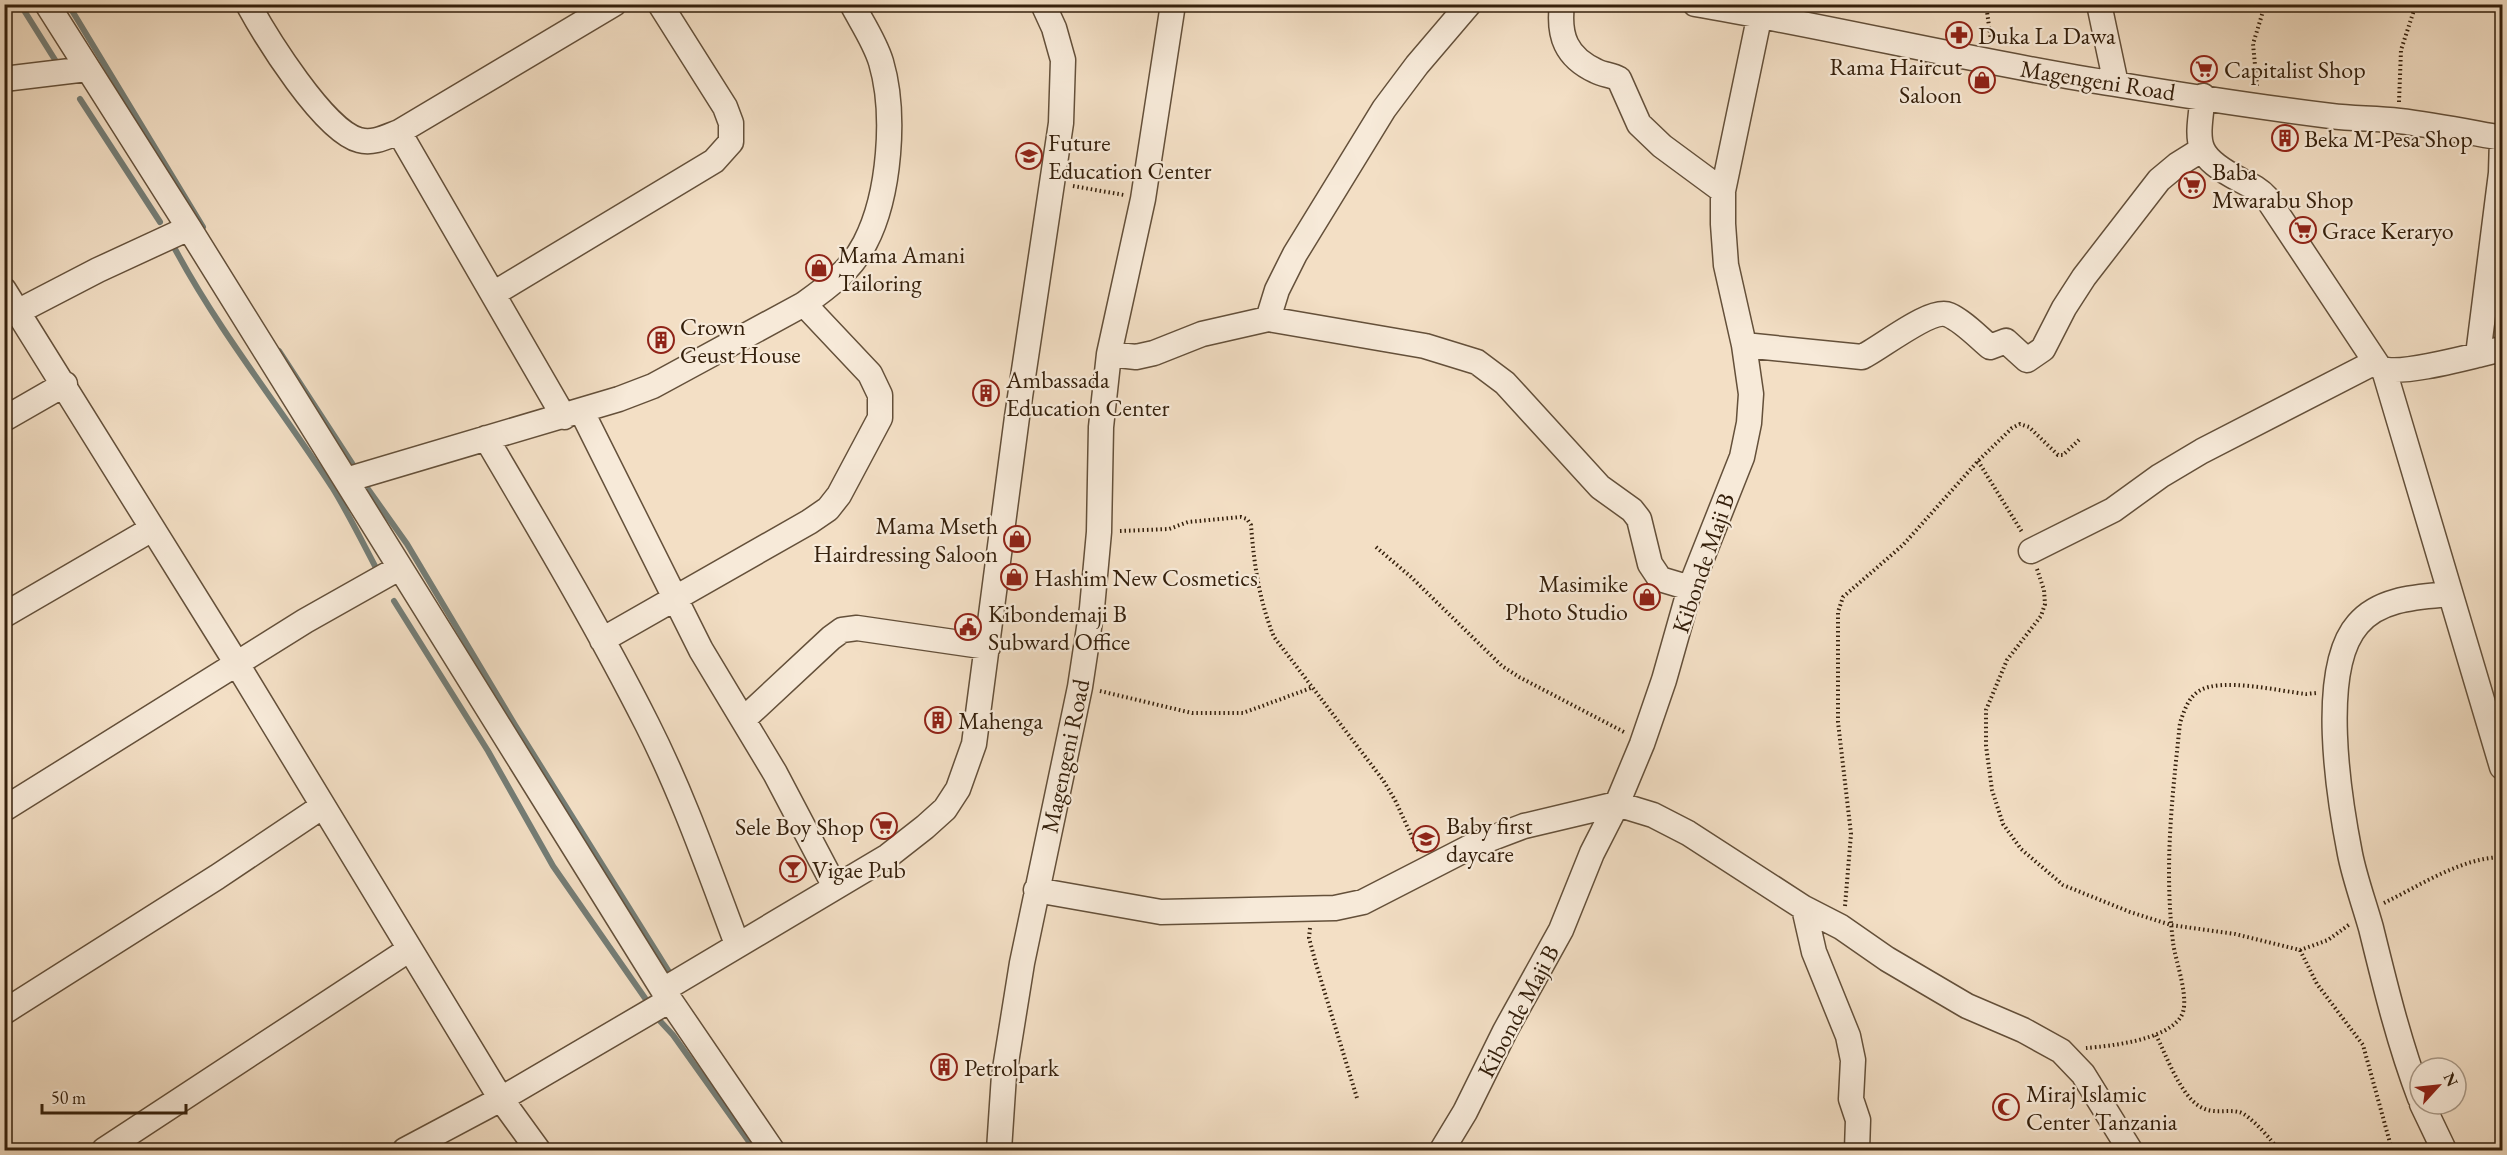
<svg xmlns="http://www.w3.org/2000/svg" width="2507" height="1155" font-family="'EB Garamond',serif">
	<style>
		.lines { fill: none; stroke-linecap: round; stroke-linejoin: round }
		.stream { stroke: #747d76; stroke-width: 6 }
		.minor-casing { stroke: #64503a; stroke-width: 27 }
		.path { stroke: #35200c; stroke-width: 4; stroke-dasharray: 1.5 3; stroke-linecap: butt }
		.minor { stroke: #f7ead9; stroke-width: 24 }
		.labels { text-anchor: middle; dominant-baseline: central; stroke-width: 4.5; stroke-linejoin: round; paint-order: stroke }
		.poi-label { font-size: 24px; fill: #35200c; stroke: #f7ead9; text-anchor: start }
		.street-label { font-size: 24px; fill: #35200c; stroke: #f7ead9 }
	</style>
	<rect width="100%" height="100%" fill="#f3dfc5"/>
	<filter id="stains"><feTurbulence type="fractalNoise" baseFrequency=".00333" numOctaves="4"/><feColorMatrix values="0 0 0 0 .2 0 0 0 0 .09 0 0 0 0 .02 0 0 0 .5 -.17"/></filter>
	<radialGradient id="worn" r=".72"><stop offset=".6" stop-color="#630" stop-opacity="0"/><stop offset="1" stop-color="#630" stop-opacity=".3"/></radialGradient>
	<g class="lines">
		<!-- stream -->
		<path class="stream" d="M20,4L57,63
			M68,4L203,227
			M80,99L160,222
			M175,249C220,333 280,407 332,487C348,513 362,541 376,568
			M279,351L357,471
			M363,482L407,544L515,725L671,975
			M394,601L488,751L553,866L647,1001
			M660,1021L673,1035L755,1150"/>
		<defs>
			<path id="minor" d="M47,4L189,228L663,990L772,1150
				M248,4C266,37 324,131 359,140C373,144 386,137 399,132L614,4
				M1562,4C1558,36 1566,57 1596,71C1604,75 1612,75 1619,79L1639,124L1662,146L1723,191
				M1695,4C1836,28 1975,62 2115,84C2187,96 2259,107 2331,116C2354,119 2377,118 2399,121C2434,125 2468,132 2502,138L2501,173L2478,355
				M2099,4L2116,84
				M4,79L87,69
				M2203,96C2197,145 2193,155 2240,180C2250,185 2259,189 2267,198L2379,367C2396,378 2480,354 2502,349
				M399,132L564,417
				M4,290L237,664L501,1099L538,1150
				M493,294L714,161L731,142V123L725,107L660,4
				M4,316L19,311L98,270L189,228
				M1268,319L1277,290L1295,254L1384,109L1417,65L1469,4
				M1744,345L1862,357C1881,348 1931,307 1949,315C1963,321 1978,337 1990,347L2006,341L2027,360L2043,349L2064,308L2084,277L2159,180L2177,165L2201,150
				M1109,354L1136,357L1154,353L1202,334L1268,319L1425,346L1477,362L1505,383L1600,487L1632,510L1639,519L1650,564L1660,579L1690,588
				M2384,370L2502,767
				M582,412L701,650L775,773L835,887
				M4,419L65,384
				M486,438C542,533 598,627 647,724C683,795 709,870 737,944
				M346,480L619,399L653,386L804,304C828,287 852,269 865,243C890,195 896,113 881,62C875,42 862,23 852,4
				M2031,551L2113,510L2160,476L2202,451L2375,362
				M4,615L152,529
				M602,640L809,522L828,509L839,495L880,418V395L870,374L804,304
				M744,719L831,638L842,630L857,628L988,647
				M4,809L305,621L399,568
				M1036,890L1161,912L1335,908L1363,902L1474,845L1524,826L1617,804L1653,815L1688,833L1804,908L1841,927L1887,959L1967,1006L2023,1030L2061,1051L2083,1074L2130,1150
				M1804,908L1814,952L1848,1036L1853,1060L1851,1099L1858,1120L1857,1150
				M663,990L888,856L925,827L945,809L958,789L974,744L1017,417L1061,123L1063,60L1054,28L1043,4
				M4,1012L217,877L323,806
				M2420,1098C2399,1043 2385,985 2371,928C2364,903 2355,879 2350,854C2339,798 2318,669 2358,624C2380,598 2418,597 2450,594
				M2422,1104L2444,1150
				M104,1150L410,949
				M405,1150L501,1099L670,1000
				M999,1150L1004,1075L1022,963L1080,687L1092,608L1099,532L1101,427L1109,354L1143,199L1173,4
				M1442,1150L1465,1112L1505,1031L1561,930L1592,853L1617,804L1642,744L1664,680L1690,588L1742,457L1749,423L1751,394L1744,345L1726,265L1723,224V191L1762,4"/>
		</defs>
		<!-- minor casing -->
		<use href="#minor" class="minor-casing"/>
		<!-- path -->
		<path class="path" d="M1986,4L1991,41
			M2257,86L2253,44L2264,8L2267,4
			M2399,102L2401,50L2416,4
			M1073,186L1124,195
			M1978,461L2022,532
			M1120,531L1169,529L1188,522L1241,517L1247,519L1251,525C1254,564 1259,600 1274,637L1383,780L1395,800L1419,852
			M1376,547L1411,577L1502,666L1519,677L1624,732
			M2037,569L2044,590L2045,604L2041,616L2007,660L1986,710V746L1992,790L2003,824L2021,849L2063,885L2130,912L2171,925L2235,934L2300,950L2328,940L2350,924
			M1100,691L1192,713H1243L1311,688
			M2384,903C2421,885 2461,858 2502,857
			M1845,906L1851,834L1838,722V612L1843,597L1903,545L1978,461L2012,428L2020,424L2029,427L2058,455H2063L2081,438
			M1310,928L1309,938L1316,964L1357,1098
			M2300,950L2317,984L2363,1045L2392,1150
			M2156,1035C2166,1055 2180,1094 2199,1106C2213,1115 2225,1109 2239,1112C2249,1114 2273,1141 2278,1150
			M2086,1048C2112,1046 2164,1040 2180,1018C2192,1003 2175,961 2173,942C2164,867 2172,798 2180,723C2184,711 2188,698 2199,691C2221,677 2279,691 2306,694L2316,693"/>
		<!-- minor -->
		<use href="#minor" class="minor"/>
	</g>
	<!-- icons -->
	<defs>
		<symbol id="pharmacy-ring" viewBox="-11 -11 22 22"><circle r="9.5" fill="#f7ead9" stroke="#8f2418" stroke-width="1.5"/><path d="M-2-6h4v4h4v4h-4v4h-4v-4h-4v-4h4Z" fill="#8f2418"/></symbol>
		<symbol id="supermarket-ring" viewBox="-11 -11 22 22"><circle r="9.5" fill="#f7ead9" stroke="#8f2418" stroke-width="1.5"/><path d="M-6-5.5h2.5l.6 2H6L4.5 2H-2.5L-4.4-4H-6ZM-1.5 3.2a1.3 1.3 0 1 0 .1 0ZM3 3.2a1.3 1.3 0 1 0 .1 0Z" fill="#8f2418"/></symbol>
		<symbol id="shop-ring" viewBox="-11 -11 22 22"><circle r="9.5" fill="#f7ead9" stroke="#8f2418" stroke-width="1.5"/><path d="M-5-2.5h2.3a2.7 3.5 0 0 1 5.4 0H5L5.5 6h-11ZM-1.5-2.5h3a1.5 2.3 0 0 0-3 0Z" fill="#8f2418"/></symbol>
		<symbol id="building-ring" viewBox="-11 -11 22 22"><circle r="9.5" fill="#f7ead9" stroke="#8f2418" stroke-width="1.5"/><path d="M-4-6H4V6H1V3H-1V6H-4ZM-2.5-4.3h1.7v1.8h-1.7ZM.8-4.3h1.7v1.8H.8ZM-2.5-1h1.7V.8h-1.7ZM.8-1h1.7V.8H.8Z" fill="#8f2418"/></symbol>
		<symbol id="school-ring" viewBox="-11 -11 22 22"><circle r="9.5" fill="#f7ead9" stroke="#8f2418" stroke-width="1.5"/><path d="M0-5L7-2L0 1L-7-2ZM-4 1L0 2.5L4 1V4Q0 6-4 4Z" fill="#8f2418"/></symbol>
		<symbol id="civic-ring" viewBox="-11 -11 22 22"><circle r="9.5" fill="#f7ead9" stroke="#8f2418" stroke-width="1.5"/><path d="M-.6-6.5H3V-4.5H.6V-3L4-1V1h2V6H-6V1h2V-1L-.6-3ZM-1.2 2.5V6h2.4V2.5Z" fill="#8f2418"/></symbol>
		<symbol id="bar-ring" viewBox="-11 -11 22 22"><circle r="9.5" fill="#f7ead9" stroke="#8f2418" stroke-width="1.5"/><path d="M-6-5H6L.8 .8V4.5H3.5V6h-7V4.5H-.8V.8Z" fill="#8f2418"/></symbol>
		<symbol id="mosque-ring" viewBox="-11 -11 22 22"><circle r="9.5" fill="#f7ead9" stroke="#8f2418" stroke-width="1.5"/><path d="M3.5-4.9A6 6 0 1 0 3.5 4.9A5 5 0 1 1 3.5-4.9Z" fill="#8f2418"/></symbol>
	</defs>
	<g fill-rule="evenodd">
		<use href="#pharmacy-ring" x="1944" y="20" width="30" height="30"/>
		<use href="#supermarket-ring" x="2189" y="54" width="30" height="30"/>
		<use href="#shop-ring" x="1967" y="65" width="30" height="30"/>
		<use href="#building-ring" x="2270" y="123" width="30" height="30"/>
		<use href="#school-ring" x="1014" y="141" width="30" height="30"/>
		<use href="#supermarket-ring" x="2177" y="170" width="30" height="30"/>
		<use href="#supermarket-ring" x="2288" y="215" width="30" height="30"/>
		<use href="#shop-ring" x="804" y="253" width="30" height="30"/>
		<use href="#building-ring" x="646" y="325" width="30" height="30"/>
		<use href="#building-ring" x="971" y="378" width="30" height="30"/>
		<use href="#shop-ring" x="1002" y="524" width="30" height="30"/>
		<use href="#shop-ring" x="999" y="562" width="30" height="30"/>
		<use href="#shop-ring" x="1632" y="582" width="30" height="30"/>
		<use href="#civic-ring" x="953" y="612" width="30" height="30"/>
		<use href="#building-ring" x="923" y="705" width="30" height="30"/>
		<use href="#supermarket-ring" x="869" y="811" width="30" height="30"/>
		<use href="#school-ring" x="1411" y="824" width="30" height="30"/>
		<use href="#bar-ring" x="778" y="854" width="30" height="30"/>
		<use href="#building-ring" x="929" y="1052" width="30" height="30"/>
		<use href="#mosque-ring" x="1991" y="1092" width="30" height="30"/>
	</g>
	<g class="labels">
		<!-- poi labels -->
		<g class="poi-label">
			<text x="1978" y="35">Duka La Dawa</text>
			<text x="1962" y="66" text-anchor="end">Rama Haircut<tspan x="1962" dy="28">Saloon</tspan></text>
			<text x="2224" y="69">Capitalist Shop</text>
			<text x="2304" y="138">Beka M-Pesa Shop</text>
			<text x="1048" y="142">Future<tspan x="1048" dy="28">Education Center</tspan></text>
			<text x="2212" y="171">Baba<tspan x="2212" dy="28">Mwarabu Shop</tspan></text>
			<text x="2322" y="230">Grace Keraryo</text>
			<text x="838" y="254">Mama Amani<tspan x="838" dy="28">Tailoring</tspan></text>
			<text x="680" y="326">Crown<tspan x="680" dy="28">Geust House</tspan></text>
			<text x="1006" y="379">Ambassada<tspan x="1006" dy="28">Education Center</tspan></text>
			<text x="998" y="525" text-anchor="end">Mama Mseth<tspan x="998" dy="28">Hairdressing Saloon</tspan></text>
			<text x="1034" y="577">Hashim New Cosmetics</text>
			<text x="1628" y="583" text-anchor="end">Masimike<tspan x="1628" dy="28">Photo Studio</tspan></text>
			<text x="988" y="613">Kibondemaji B<tspan x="988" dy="28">Subward Office</tspan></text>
			<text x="958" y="720">Mahenga</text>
			<text x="1446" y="825">Baby first<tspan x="1446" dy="28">daycare</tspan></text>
			<text x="864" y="826" text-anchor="end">Sele Boy Shop</text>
			<text x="812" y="869">Vigae Pub</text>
			<text x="964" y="1067">Petrolpark</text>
			<text x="2026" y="1093">Miraj Islamic<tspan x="2026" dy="28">Center Tanzania</tspan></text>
		</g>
		<!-- street labels -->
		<g class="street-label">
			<text transform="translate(2098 80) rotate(9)">Magengeni Road</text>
			<text transform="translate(1703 563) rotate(-71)">Kibonde Maji B</text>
			<text transform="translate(1065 756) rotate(-78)">Magengeni Road</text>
			<text transform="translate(1518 1011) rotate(-62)">Kibonde Maji B</text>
		</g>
	</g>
	<!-- margin -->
	<rect width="2507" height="1155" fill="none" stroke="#f3dfc5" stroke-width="24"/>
	<rect x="6" y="6" width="2495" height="1143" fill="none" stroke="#35200c" stroke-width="3"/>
	<rect x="12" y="12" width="2483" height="1131" fill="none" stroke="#35200c" stroke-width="1.5"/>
	<!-- north arrow -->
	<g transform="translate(2438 1086) rotate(63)"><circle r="28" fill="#f7ead9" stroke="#a99987" stroke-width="1.5"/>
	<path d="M0-4.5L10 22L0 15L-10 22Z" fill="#8f2418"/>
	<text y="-9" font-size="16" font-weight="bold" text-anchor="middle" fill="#35200c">N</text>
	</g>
	<!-- scale -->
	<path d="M42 1104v9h144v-9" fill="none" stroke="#35200c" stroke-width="3"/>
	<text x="51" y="1104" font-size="18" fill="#35200c" stroke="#f7ead9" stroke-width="4.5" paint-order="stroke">50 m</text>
	<rect width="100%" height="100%" filter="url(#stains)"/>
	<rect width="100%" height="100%" fill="url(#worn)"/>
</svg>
